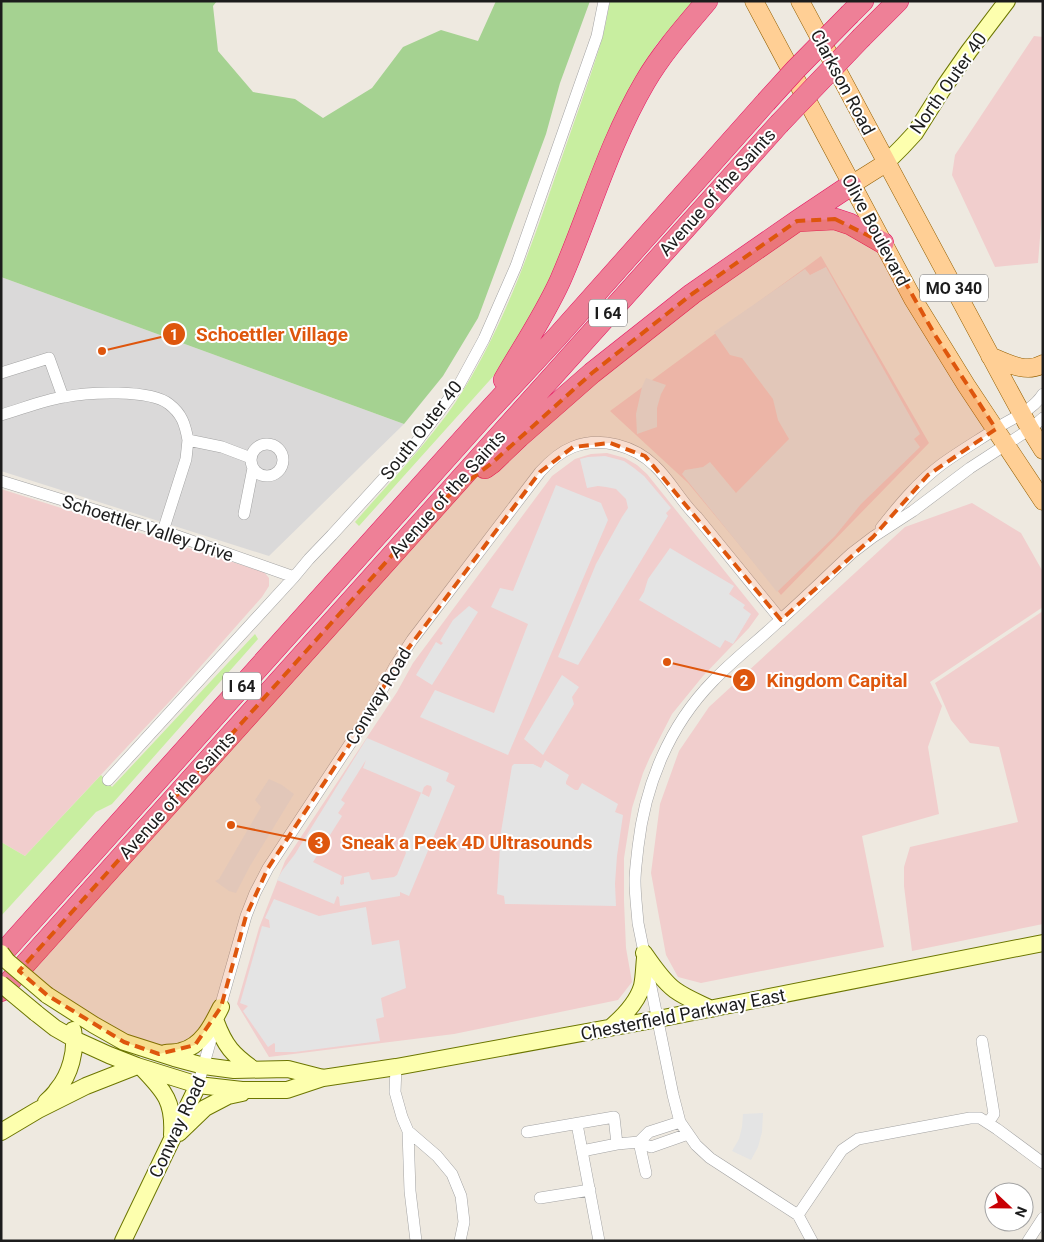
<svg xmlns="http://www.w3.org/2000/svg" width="1044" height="1242" font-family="Roboto,sans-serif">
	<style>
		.residential { fill: #dad9d9 }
		.commercial { fill: #f1cecd }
		.grass { fill: #c8eea0 }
		.forest { fill: #a5d291 }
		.parking { fill: #e4e4e4; fill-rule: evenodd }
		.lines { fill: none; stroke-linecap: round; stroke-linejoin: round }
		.street-casing { stroke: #a3a3a3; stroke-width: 12 }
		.secondary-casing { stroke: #6c7600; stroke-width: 18 }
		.primary-casing { stroke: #945f00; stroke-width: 19 }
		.highway-casing { stroke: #e51461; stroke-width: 22 }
		.street { stroke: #fff; stroke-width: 11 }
		.secondary { stroke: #fdffae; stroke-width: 16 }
		.primary { stroke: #ffcf95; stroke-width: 18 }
		.highway { stroke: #ee8097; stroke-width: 21 }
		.secondary-bridge-casing { stroke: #6c7600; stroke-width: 18; stroke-linecap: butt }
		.highway-bridge-casing { stroke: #e51461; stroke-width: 22; stroke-linecap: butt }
		.secondary-bridge { stroke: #fdffae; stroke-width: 16 }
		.highway-bridge { stroke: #ee8097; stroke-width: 21 }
		.marked { fill: #de560d; fill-opacity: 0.2; stroke: #de560d; stroke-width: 4; stroke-dasharray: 10 6; stroke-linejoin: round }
		.labels { text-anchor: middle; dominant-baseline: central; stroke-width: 4; stroke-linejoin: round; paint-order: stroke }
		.shield { fill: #fff; stroke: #606060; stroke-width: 1 }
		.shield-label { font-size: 16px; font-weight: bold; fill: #1c1c1c }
		.street-label { font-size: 18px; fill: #1c1c1c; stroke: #fff }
		.leader { fill: none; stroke: #de560d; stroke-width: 2 }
		.callout-dot { fill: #de560d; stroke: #fff; stroke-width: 2 }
		.mark-label { font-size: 15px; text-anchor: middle; font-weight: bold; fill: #fff }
		.callout-label { font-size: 19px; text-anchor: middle; font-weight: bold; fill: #de560d; stroke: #fff; stroke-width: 4; stroke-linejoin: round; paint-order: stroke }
	</style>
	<rect width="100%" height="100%" fill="#eee9e0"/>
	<!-- residential -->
	<path class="residential" d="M1,277L404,424L269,556L1,471Z"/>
	<!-- commercial -->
	<path class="commercial" d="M1034,36L1043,37V200L1038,263L995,267L952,175L955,155Z
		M821,256L929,443L781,595L688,483L610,411Z
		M607,453L625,458L637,465L647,474L759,614L749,628L703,676L672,714L650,757L643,773L632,808L624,858V901L626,948L632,982L618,1000L454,1034L269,1057L237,1004L259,928L285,861L397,692L413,663L552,476L575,459L591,454Z
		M1,489L264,572L269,578V586L262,597L170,701L25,856L1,842Z
		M972,503L1021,533L1043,572V607L930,682L942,706L928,747L939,814L862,836L884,947L701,983L678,977L666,955L651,873L660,804L679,751L709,707L905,527Z
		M1043,611V924L912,951L904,886V867L910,847L1018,822L999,747L970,743L951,720L935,683Z"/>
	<!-- grass -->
	<path class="grass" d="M610,1H694L656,45L633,83L612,123L594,166L559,263L541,303L498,371L359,526L355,522C388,484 427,444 455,403C504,329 532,244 561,160C574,122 588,84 600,46C605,31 607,16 610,1Z
		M255,634L258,639L112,804L96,812L1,916V842L25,856L101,775L112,787Z"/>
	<!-- forest -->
	<path class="forest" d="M1,1H217L213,6L218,51L253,92L295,99L323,118L372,88L403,47L441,30L478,41L496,1H590L560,83L546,134L478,318L443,376L404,424L1,277Z"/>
	<!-- parking -->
	<path class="parking" d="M826,267L920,434L914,439L920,447L861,504L835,536L777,592L682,474L685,470L703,467L710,462L736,493L789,439L778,420L773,399L742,358L730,355L714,332L805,269L810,275Z
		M646,378L666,385L661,394L657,408V427L637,434L636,414L642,387Z
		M605,456L624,461L634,468L644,476L671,508L666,513L668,516L578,665L558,657L596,564L622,517L628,508L626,499L616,489L606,487L598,486L587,488L580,459L588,457Z
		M556,485L601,503L608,520L508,755L420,717L435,690L494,713L528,624L491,607L500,588L513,591Z
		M670,548L734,586L729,594L745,605L743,608L751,614L733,644L725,640L720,648L639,600L644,592L648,579Z
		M469,606L478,612L432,685L416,675L436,642L441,645L443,643L440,641L453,620Z
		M562,675L579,687L572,697L574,704L543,755L524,739Z
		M367,738L449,773L446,781L455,786L409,896L400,892V896L340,906L339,897L337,896L334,904L277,880L282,871L295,854ZM366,760L363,768L422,793L424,787L427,785L431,786L432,789L429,797L421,793L398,848L405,851L406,853L397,875L394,877L372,880L371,879L369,872L344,877V884L341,885L340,883L342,876L313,862L342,816L338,813L345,803L341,800Z
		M545,760L569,775L566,782V784L575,790H578L582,783L618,804L615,812L623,815L617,856L615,884L616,906L505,904L504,896L497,894L501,832L512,766L514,764H533L541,768Z
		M269,779L282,785L294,794L250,866L236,893L229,891L215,881L219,879L261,807L255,800Z
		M274,899L319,916L366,907L372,945L399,940L406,988L381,998L384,1017L376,1019L380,1041L295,1052H275V1044L274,1043L268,1047L243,1011L248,1006L240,1003L262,926L270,928L269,920L265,918Z
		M763,1113L762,1132L758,1147L751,1160L732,1151L739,1139L742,1127L743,1114Z"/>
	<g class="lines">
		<defs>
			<path id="street" d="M1,373L49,358L63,397
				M1,415C22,409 43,400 64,397C88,392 150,389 169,404C182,414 185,424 188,440L222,447L251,458
				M251 460a16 16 0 1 1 32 0a16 16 0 1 1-32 0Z
				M1,481L163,531L294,577
				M244,514L253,468
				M881,528C899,505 918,482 942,464C960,451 979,440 997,428C1013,418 1033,410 1043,394
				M163,531L186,459L188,440
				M108,780L294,577L309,559L332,535L415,444L459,385L484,339L516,266L597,36L604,1
				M982,1041L994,1114L988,1123
				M396,1067L395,1092L402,1117L408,1131L437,1156L452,1174L461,1196L464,1222L460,1241
				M198,1085L246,916L255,893L268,868L365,721L395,666L412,640L540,472C549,462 560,452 573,447C601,436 635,446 655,466C671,481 681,502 697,517L781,620
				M577,1124L599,1241
				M408,1131L410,1191L416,1241
				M527,1132L614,1117L617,1144
				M639,1142L649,1132L680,1122
				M639,1142L646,1173
				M582,1151L617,1144L639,1142L651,1147L688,1134
				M540,1198L590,1190
				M798,1215L842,1150L858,1139L970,1118H980L997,1129L1043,1163
				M812,1241L798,1215L710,1158L696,1145L680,1122L673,1095L638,923C637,909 635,895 635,881C635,870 637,858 638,847C645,785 669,726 713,681C734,659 758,641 780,620C805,598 828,575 852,553L873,537L913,511L970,468L1030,429L1043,418
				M1028,1241L1043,1218"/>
			<path id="secondary" d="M886,163L902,147L915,133L944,87L969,51L1007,1
				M644,953C653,966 663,981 675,990C686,998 699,1003 711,1009
				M47,995L94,1025L124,1042L174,1058L204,1066L234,1070L288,1069L323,1078
				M36,1013L55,1028L76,1040L109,1055L137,1066L198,1085L242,1090H287L323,1078L396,1067L658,1019L1043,943
				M216,1022C225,1046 233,1055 253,1069
				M610,1028C623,1017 637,1003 642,986C644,977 644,967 645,958
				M165,1053C170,1052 176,1053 181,1051C202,1046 212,1025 221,1007
				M143,1069C165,1092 174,1102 172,1135
				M46,1102C50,1098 54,1095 57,1090C70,1075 77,1050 73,1030
				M1,1132L38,1110L86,1086L137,1066
				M179,1133L205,1108L228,1096L242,1093
				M123,1241L198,1085"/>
			<path id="primary" d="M754,1L913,299L966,385L1043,501
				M800,1L1005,383L1030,429L1043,450
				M851,185L886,163
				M990,356C1007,363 1026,374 1043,364"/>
			<path id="highway" d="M850,14L863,1
				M862,37L898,1
				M797,221L835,219L850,224L883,243
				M504,380C523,347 544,316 560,281C589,215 608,145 645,82C662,53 685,27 707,1
				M485,468L492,463L519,437L592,373L692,294L797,221L851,185
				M1,955L483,417L557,337L766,102
				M1,991L779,124"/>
		</defs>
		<!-- street casing -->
		<use href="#street" class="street-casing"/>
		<!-- secondary casing -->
		<use href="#secondary" class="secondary-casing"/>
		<!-- primary casing -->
		<use href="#primary" class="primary-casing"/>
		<!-- highway casing -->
		<use href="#highway" class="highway-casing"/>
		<!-- street -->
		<use href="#street" class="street"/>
		<!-- secondary -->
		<use href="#secondary" class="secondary"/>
		<!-- primary -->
		<use href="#primary" class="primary"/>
		<!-- highway -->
		<use href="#highway" class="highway"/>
		<defs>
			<path id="secondary-bridge" d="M1,953L7,961L47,995
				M1,984L36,1013"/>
			<path id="highway-bridge" d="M766,102L796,69L850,14
				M779,124L862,37"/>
		</defs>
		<!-- secondary-bridge casing -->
		<use href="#secondary-bridge" class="secondary-bridge-casing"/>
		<!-- highway-bridge casing -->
		<use href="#highway-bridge" class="highway-bridge-casing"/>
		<!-- secondary-bridge -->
		<use href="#secondary-bridge" class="secondary-bridge"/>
		<!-- highway-bridge -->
		<use href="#highway-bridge" class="highway-bridge"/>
	</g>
	<!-- marked area -->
	<path class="marked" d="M835,219L883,243L935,335L996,429L928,475L873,537L781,620L645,456L610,443L573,447L540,472L395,666L365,721L268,868L246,916L221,1007L195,1045L159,1054L124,1042L47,995L19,971L439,503L492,463L592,373L692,294L797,221Z"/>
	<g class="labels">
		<!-- shield labels -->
		<g class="shield">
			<rect x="920" y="274.5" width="68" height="27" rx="4"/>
			<rect x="589" y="299.5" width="38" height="27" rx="4"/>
			<rect x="223" y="672.5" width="38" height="27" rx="4"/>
		</g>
		<g class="shield-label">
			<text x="954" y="288">MO 340</text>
			<text x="608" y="313">I 64</text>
			<text x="242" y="686">I 64</text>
		</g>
		<!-- street labels -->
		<g class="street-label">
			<text transform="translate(843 82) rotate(62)">Clarkson Road</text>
			<text transform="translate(948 83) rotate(-55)">North Outer 40</text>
			<text transform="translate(717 192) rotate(-48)">Avenue of the Saints</text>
			<text transform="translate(876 230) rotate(62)">Olive Boulevard</text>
			<text transform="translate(421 430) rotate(-52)">South Outer 40</text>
			<text transform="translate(447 494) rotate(-48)">Avenue of the Saints</text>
			<text transform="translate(148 528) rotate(18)">Schoettler Valley Drive</text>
			<text transform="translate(378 696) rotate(-59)">Conway Road</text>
			<text transform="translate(177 795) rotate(-48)">Avenue of the Saints</text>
			<text transform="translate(683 1014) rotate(-11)">Chesterfield Parkway East</text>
			<text transform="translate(177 1127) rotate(-65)">Conway Road</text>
		</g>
	</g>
	<!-- callouts -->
	<path class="leader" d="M102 351L174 334M667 662L744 680M231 825L319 843"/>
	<g class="callout-dot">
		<circle cx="102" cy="351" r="5"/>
		<circle cx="667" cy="662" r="5"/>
		<circle cx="231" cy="825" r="5"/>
		<circle cx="174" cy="334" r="12"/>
		<circle cx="744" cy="680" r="12"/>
		<circle cx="319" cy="843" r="12"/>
	</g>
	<g class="mark-label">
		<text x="174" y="340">1</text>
		<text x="744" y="686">2</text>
		<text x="319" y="848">3</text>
	</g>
	<g class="callout-label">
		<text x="272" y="341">Schoettler Village</text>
		<text x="837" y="687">Kingdom Capital</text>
		<text x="467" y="849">Sneak a Peek 4D Ultrasounds</text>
	</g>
	<!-- border -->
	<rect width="1044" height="1242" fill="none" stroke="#1c1c1c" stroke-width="5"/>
	<!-- north arrow -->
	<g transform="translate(1009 1207) rotate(112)"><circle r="24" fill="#ffffff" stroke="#a4a4a4"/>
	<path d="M0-4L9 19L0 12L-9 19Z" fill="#c80005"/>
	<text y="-8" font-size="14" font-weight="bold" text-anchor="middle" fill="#1c1c1c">N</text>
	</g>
</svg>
